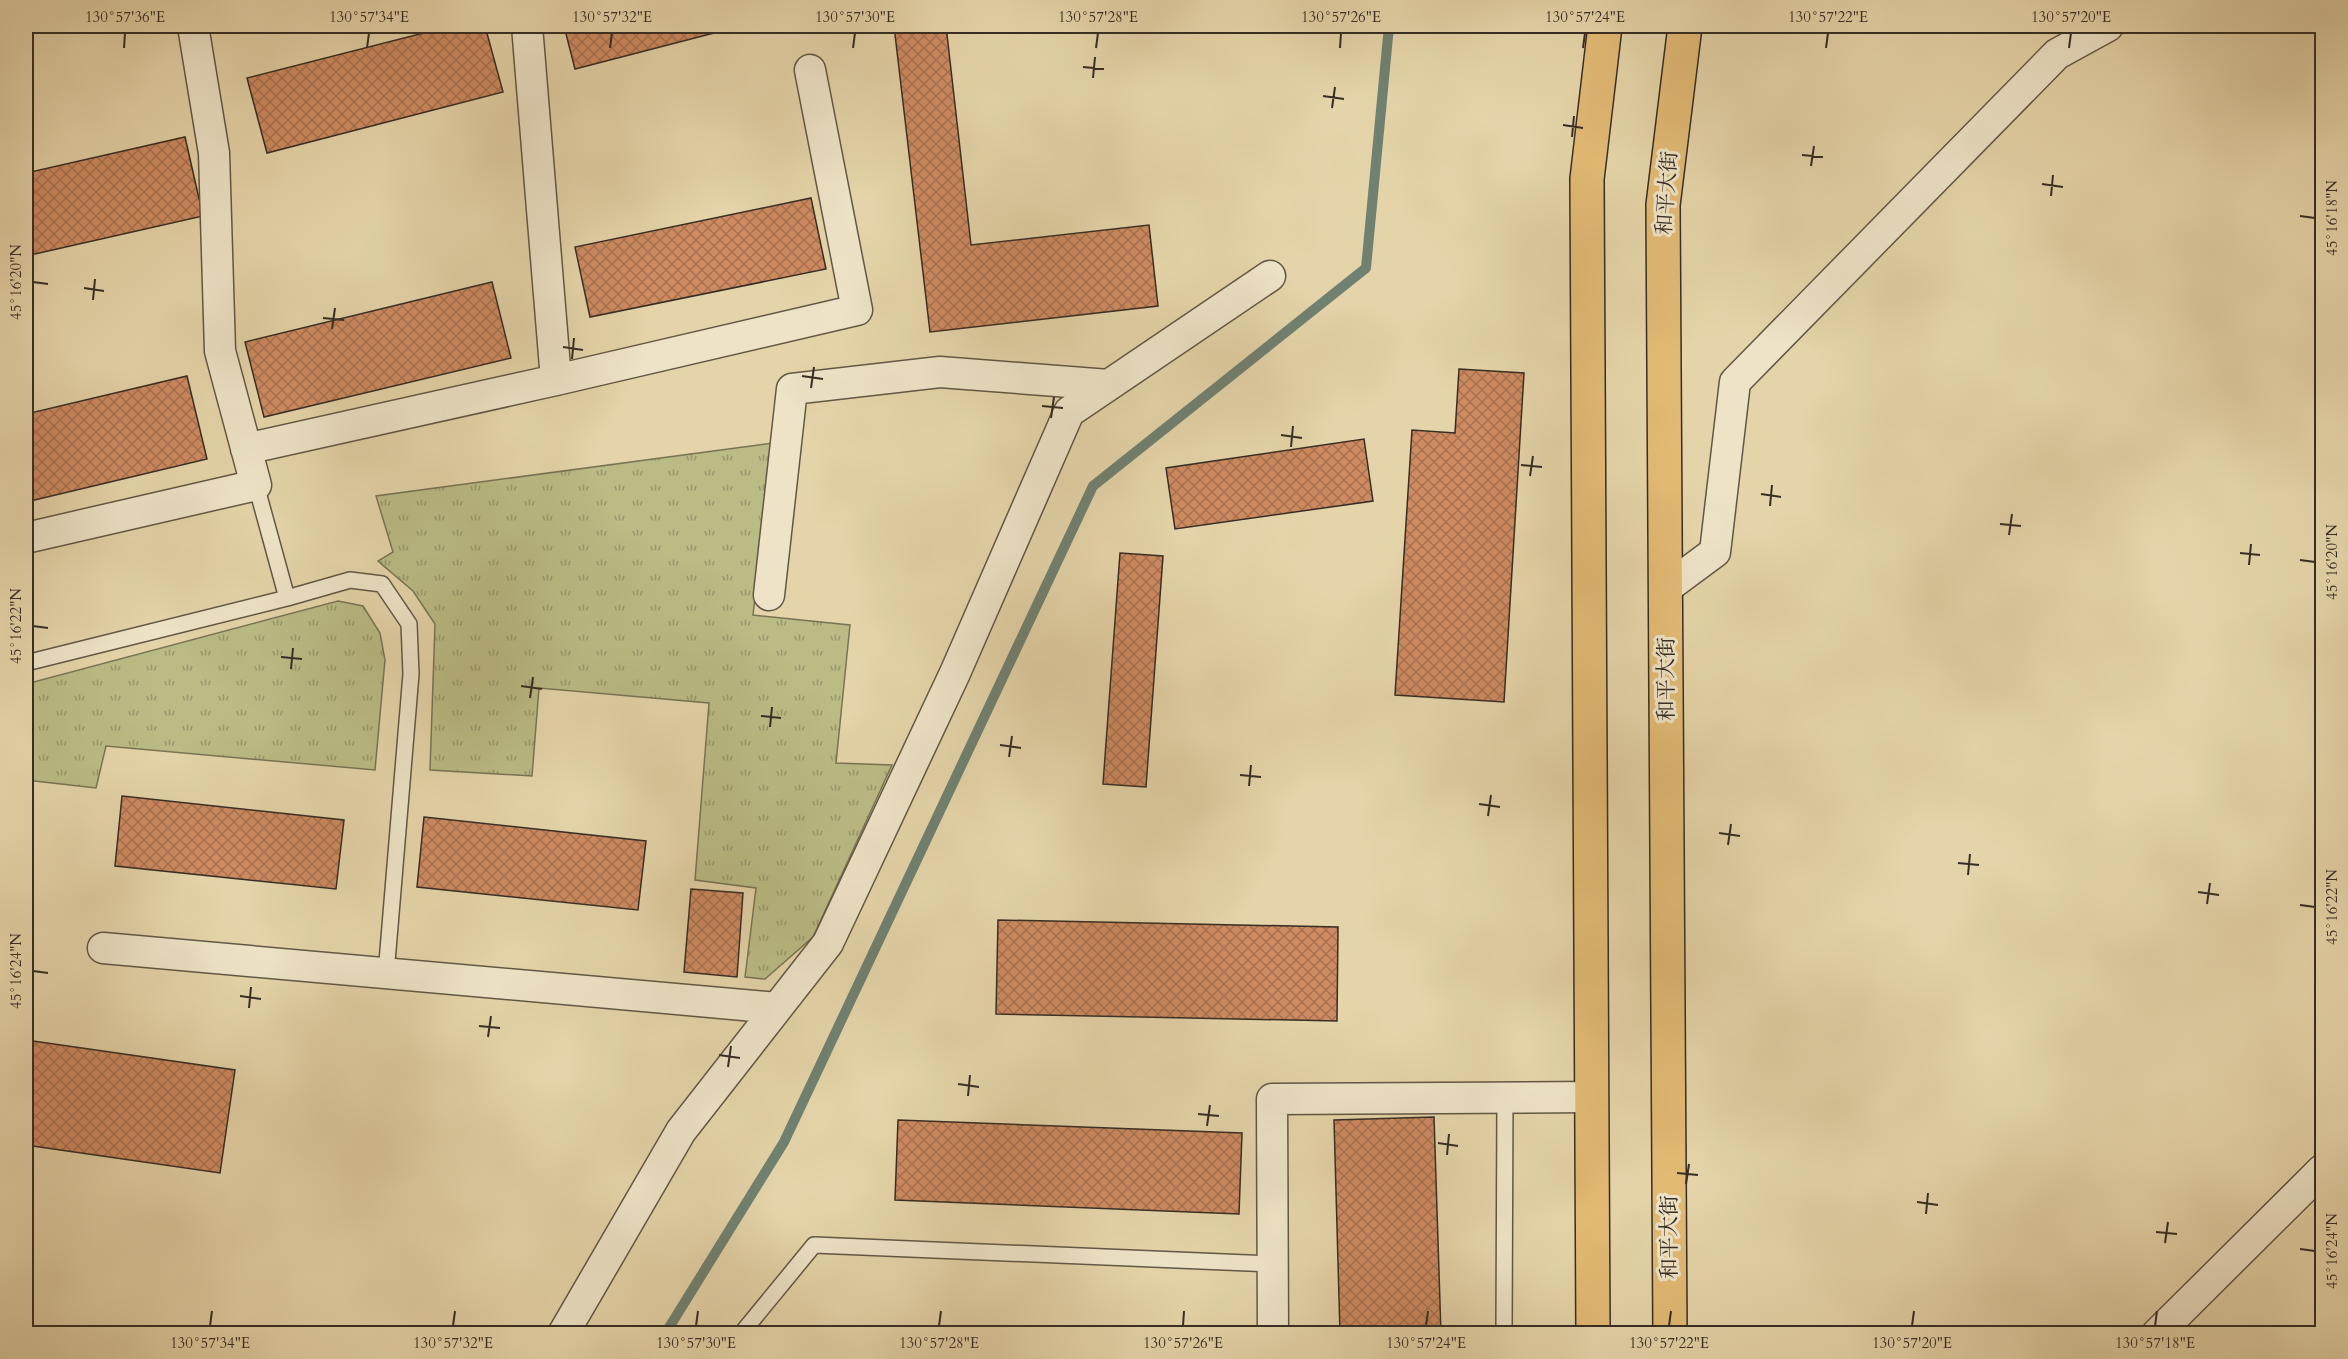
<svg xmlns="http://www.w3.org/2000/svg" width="2348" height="1359" font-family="Cardo,'Noto Serif SC',serif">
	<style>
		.park { fill: url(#park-tufts); stroke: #787454; stroke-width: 1.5 }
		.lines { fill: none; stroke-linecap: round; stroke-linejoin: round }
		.stream { stroke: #708171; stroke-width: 10 }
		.building { fill: url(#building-cross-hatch); stroke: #362d24; stroke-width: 1.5 }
		.service-casing { stroke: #625745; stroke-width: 18 }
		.minor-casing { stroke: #625745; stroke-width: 33 }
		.trunk-casing { stroke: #362d24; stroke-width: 36 }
		.service { stroke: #eee3c7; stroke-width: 15 }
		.minor { stroke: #eee3c7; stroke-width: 30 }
		.trunk { stroke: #e2ba74; stroke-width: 33 }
		.ticks { fill: none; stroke: #362d24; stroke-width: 2 }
		.labels { text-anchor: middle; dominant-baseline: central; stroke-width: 6; stroke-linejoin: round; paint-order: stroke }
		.street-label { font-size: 21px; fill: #362d24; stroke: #eee3c7 }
		.neatline { fill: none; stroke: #362d24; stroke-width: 2 }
		.ticks-label { font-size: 15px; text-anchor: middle; fill: #362d24 }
	</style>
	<defs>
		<pattern id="park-tufts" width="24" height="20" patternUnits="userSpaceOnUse" patternTransform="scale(1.5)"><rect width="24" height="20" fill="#babb85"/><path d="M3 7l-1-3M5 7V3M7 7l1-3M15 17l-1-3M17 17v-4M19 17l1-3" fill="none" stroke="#98986d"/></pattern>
		<pattern id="building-cross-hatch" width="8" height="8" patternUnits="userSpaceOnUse" patternTransform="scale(1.5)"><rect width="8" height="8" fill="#ce8a60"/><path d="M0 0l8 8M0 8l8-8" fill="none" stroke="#a8714f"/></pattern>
	</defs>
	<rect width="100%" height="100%" fill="#e5d4a9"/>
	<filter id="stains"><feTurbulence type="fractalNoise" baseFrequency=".00333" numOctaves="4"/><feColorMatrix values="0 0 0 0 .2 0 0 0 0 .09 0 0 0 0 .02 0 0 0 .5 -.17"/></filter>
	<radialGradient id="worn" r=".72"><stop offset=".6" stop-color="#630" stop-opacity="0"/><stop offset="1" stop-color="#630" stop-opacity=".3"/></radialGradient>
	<!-- park -->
	<path class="park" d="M773,443L753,615L850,625L836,763L892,765L813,937L765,979L745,977L756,888L695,880L709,703L539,688L532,776L430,770L435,624L413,591L378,561L393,552L376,496Z
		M338,601L363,606L380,633L385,660L375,770L106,746L96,788L26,780V684Z"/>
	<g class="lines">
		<!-- stream -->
		<path class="stream" d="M665,1334L784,1142L1093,486L1366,268L1389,26"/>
	</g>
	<!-- building -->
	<path class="building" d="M451,26H485L503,92L267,153L247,78Z
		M564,26H741L575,69Z
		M894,26H946L971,245L1149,225L1158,306L930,332Z
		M185,137L203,216L26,256V173Z
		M811,198L826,269L590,317L575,247Z
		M492,282L511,358L264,417L245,342Z
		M1459,369L1524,373L1504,702L1395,695L1412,430L1455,433Z
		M187,376L207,459L26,502V414Z
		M1364,439L1373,501L1175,529L1166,468Z
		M1120,553L1163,556L1146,787L1103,784Z
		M122,796L344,820L336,889L115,866Z
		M424,817L646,841L638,910L417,887Z
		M691,889L743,893L737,977L684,972Z
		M998,920L1338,927L1337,1021L996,1014Z
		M26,1040L235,1070L220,1173L26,1145Z
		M1434,1117L1441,1334H1340L1334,1120Z
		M898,1120L1242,1133L1239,1214L895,1200Z"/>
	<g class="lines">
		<defs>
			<path id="service" d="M287,598L350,580L382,584L409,624L411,674L386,974
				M26,663L287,598L256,485
				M741,1334L814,1245L1273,1264
				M1504,1334L1505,1097"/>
			<path id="minor" d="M527,26L556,380
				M246,449L556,380L857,310L810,70
				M26,538L256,485L220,351L214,153L193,26
				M1665,589L1715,552L1735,382L2057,54L2108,26
				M769,595L792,389L940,372L1109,385
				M103,948L777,1008
				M563,1334L681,1131L828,943L955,673L1069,412L1270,276
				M1273,1334L1272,1099L1592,1097
				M2157,1334L2322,1170"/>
			<path id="trunk" d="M1593,1334L1587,179L1605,26
				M1670,1334L1663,205L1685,26"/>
		</defs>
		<!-- service casing -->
		<use href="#service" class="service-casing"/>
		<!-- minor casing -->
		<use href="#minor" class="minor-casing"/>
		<!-- trunk casing -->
		<use href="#trunk" class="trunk-casing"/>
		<!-- service -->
		<use href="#service" class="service"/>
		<!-- minor -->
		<use href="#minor" class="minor"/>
		<!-- trunk -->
		<use href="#trunk" class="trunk"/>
	</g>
	<!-- ticks -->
	<path class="ticks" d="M124,48L125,33M367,48L369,33M610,48L612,33M853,48L855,33M1096,48L1098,33M1340,48L1341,33M1583,48L1585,33M1826,48L1828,33M2069,48L2071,33M1083,67L1104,69M1093,78L1095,57M1323,96L1344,99M1332,108L1335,87M1563,125L1583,128M1572,137L1574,116M1802,155L1823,157M1811,166L1814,146M2042,184L2063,187M2051,196L2053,175M2300,216L2315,218M33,282L48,284M84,288L104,291M93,300L95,279M323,318L344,320M332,329L335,308M563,347L583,350M572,359L574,338M802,376L823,379M811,388L814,367M1042,406L1063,408M1051,418L1054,397M1281,435L1302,438M1291,447L1293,426M1521,465L1542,467M1530,476L1533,456M1761,494L1781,497M1770,506L1772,485M2000,524L2021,526M2009,535L2012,514M2240,553L2260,555M2300,560L2315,562M2249,565L2251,544M33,626L48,628M281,657L302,659M291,669L293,648M521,686L542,689M530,698L533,677M761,716L781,718M770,727L772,707M1000,745L1021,748M1009,757L1012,736M1240,775L1261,777M1249,786L1251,765M1479,804L1500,807M1488,816L1491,795M1719,833L1740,836M1728,845L1731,824M1958,863L1979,865M1968,875L1970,854M2198,892L2219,895M2207,904L2210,883M2300,905L2315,907M33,971L48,973M240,996L261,999M249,1008L251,987M479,1026L500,1028M488,1037L491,1016M719,1055L740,1058M728,1067L731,1046M958,1084L979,1087M968,1096L970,1075M1198,1114L1219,1116M1207,1126L1210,1105M1438,1143L1458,1146M1447,1155L1449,1134M1677,1173L1698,1175M1686,1184L1689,1164M1917,1202L1938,1205M1926,1214L1928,1193M2156,1232L2177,1234M2165,1243L2168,1222M2300,1249L2315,1251M210,1326L212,1311M453,1326L455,1311M696,1326L698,1311M939,1326L941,1311M1183,1326L1184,1311M1426,1326L1428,1311M1669,1326L1671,1311M1912,1326L1914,1311M2155,1326L2157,1311"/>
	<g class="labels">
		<!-- street labels -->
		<g class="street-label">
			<text transform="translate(1667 193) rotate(-86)">和平大街</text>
			<text transform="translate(1666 679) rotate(-90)">和平大街</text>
			<text transform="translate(1669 1237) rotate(-90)">和平大街</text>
		</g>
	</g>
	<!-- margin -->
	<rect width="2348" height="1359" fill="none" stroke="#e5d4a9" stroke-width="66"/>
	<rect x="33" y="33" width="2282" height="1293" class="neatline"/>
	<g class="ticks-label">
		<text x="125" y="22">130°57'36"E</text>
		<text x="369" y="22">130°57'34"E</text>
		<text x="612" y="22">130°57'32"E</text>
		<text x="855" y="22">130°57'30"E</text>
		<text x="1098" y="22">130°57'28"E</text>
		<text x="1341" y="22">130°57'26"E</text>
		<text x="1585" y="22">130°57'24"E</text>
		<text x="1828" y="22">130°57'22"E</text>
		<text x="2071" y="22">130°57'20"E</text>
		<text transform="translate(2332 218) rotate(-90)" y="5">45°16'18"N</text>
		<text transform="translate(16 282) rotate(-90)" y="5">45°16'20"N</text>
		<text transform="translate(2332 562) rotate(-90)" y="5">45°16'20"N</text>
		<text transform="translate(16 626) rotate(-90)" y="5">45°16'22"N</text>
		<text transform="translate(2332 907) rotate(-90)" y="5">45°16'22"N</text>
		<text transform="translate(16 971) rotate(-90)" y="5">45°16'24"N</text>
		<text transform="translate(2332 1251) rotate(-90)" y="5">45°16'24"N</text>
		<text x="210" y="1348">130°57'34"E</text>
		<text x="453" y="1348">130°57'32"E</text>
		<text x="696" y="1348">130°57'30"E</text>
		<text x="939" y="1348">130°57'28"E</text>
		<text x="1183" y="1348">130°57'26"E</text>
		<text x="1426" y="1348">130°57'24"E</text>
		<text x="1669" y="1348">130°57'22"E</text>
		<text x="1912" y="1348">130°57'20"E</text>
		<text x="2155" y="1348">130°57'18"E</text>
	</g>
	<rect width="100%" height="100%" filter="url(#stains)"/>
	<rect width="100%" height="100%" fill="url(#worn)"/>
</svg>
